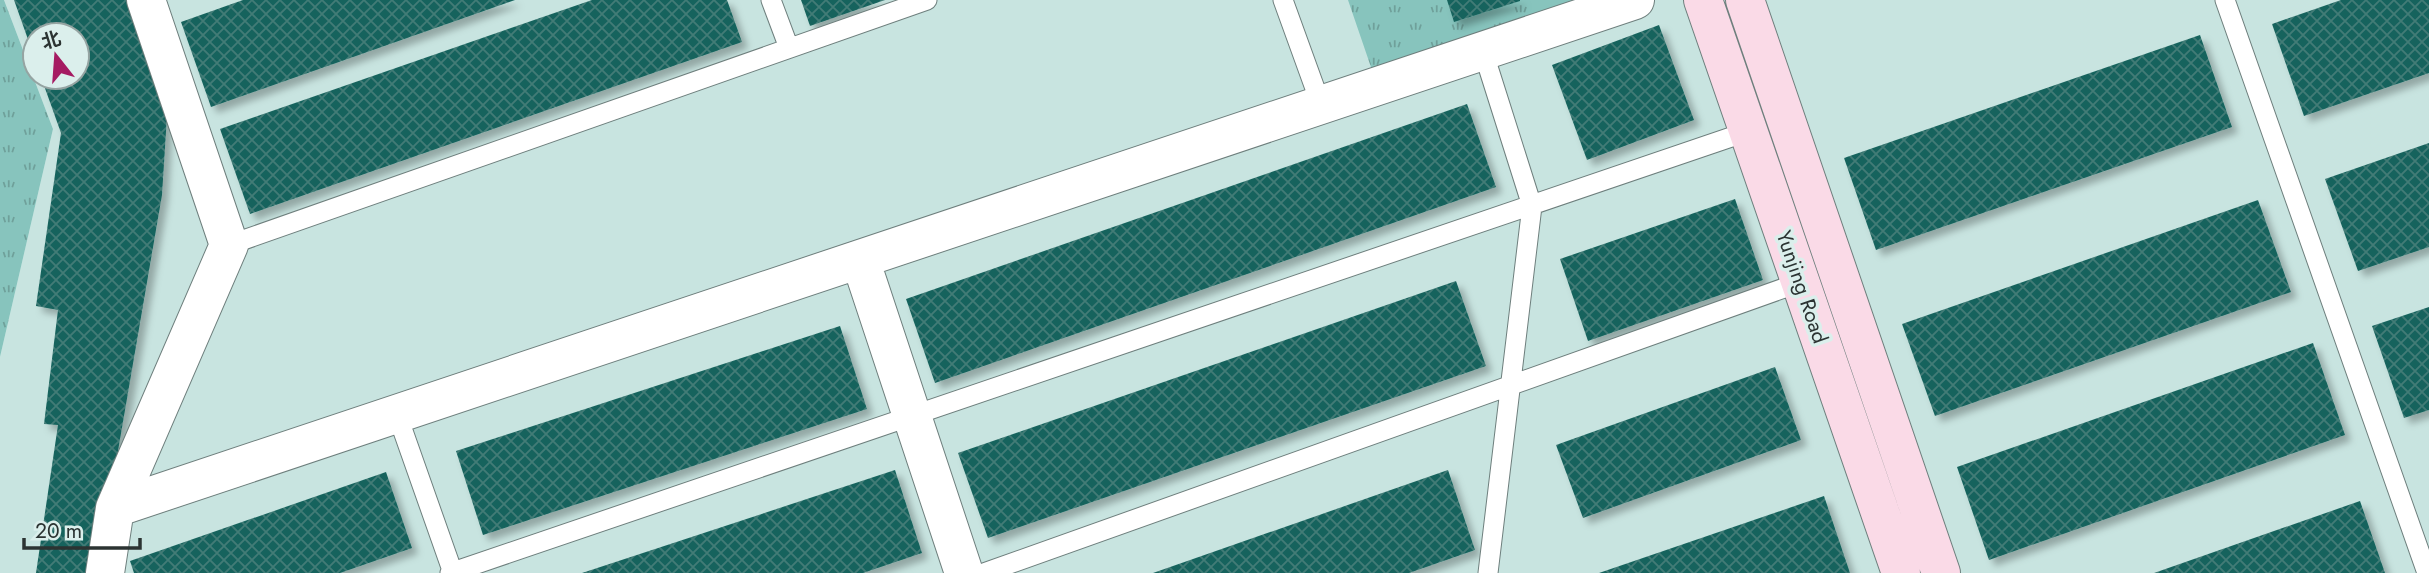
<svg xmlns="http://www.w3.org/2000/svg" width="2429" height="573" font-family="Jost,'Noto Sans SC',sans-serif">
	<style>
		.built { fill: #c8e4e0; fill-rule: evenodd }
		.park { fill: url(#park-tufts) }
		.building { fill: url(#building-cross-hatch); filter: url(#shadow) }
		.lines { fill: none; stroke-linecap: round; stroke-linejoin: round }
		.lane-casing { stroke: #6e7f7d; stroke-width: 21 }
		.street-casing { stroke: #6e7f7d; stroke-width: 40 }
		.secondary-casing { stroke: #6e7f7d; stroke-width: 40 }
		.lane { stroke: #fff; stroke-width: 19 }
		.street { stroke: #fff; stroke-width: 38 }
		.secondary { stroke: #fadae7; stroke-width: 38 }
		.labels { text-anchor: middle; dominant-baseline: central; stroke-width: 7; stroke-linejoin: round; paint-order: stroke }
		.street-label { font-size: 21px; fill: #2b3332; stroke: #dbefec }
	</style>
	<defs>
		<pattern id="park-tufts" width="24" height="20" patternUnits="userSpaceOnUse" patternTransform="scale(1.75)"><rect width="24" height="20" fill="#87c4bd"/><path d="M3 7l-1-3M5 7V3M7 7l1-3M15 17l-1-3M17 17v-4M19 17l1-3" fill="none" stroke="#6fa09a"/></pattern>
		<pattern id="building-cross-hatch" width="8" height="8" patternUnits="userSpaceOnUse" patternTransform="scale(1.75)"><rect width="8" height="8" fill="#18635d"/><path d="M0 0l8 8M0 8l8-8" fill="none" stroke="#427b76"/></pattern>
		<filter id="shadow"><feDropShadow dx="6" dy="6" stdDeviation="3.5" flood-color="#0004"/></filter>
	</defs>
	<rect width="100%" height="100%" fill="#dbefec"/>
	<!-- built -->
	<path class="built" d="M4,0H2429V573H0V357L53,129ZM35,35H77V77H35Z"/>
	<!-- park -->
	<path class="park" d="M0,0H4L53,129L0,357Z
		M1348,0H1589L1373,73Z"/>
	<!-- building -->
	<path class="building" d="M14,0H134L168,100L162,195L97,573H36L58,425L44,424L58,310L36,306L61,133L41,77H77V35H35V59Z
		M243,0H515L211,107L181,22Z
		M592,0H727L742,42L250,214L220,129Z
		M801,0H885L810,26Z
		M1447,0H1520V1L1454,22Z
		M2341,0H2429V73L2304,116L2272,24Z
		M1659,25L1694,120L1587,160L1552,65Z
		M2200,35L2232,127L1876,250L1844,158Z
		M1467,104L1496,187L935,383L906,299Z
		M2429,143V247L2358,271L2325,179Z
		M1735,199L1763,280L1588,341L1560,259Z
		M2258,200L2291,292L1935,416L1902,324Z
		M1456,281L1486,366L988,538L958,453Z
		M2429,307V410L2404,418L2372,326Z
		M840,326L867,409L483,535L456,451Z
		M2313,343L2345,435L1989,560L1957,467Z
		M1775,367L1801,440L1583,518L1556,445Z
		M895,470L922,553L863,573H582Z
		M1448,470L1475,550L1409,573H1153Z
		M386,472L412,548L340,573H134L130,561Z
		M1824,496L1850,573H1599Z
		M2360,501L2385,573H2154Z"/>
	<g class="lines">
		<defs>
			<path id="lane" d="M771,0L789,48
				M1283,0L1321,105
				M2225,0L2427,573
				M1483,51L1532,206L1488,573
				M229,245L927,0
				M397,414L453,573
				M450,573L1749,131
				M984,573L1801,282"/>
			<path id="street" d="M860,259L964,573
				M115,508L1635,0
				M105,573L115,508L229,245L146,0"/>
			<path id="secondary" d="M1703,0L1901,573
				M1745,0L1941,573"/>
		</defs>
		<!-- lane casing -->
		<use href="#lane" class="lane-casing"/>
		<!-- street casing -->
		<use href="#street" class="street-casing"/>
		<!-- secondary casing -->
		<use href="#secondary" class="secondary-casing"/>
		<!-- lane -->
		<use href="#lane" class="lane"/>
		<!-- street -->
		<use href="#street" class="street"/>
		<!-- secondary -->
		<use href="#secondary" class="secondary"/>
	</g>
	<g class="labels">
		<!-- street labels -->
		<g class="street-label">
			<text transform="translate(1802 287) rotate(71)">Yunjing Road</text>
		</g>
	</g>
	<!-- north arrow -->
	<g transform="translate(56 56) rotate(343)"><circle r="33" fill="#dbefec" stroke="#95a4a2" stroke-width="2"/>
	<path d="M0-5L12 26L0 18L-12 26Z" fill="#a51b62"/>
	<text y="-10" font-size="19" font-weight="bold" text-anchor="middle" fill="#2b3332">北</text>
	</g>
	<!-- scale -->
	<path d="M24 538v10h116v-10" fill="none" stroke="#2b3332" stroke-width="3.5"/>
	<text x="35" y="538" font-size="21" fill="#2b3332" stroke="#dbefec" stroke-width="5" paint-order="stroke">20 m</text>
</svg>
